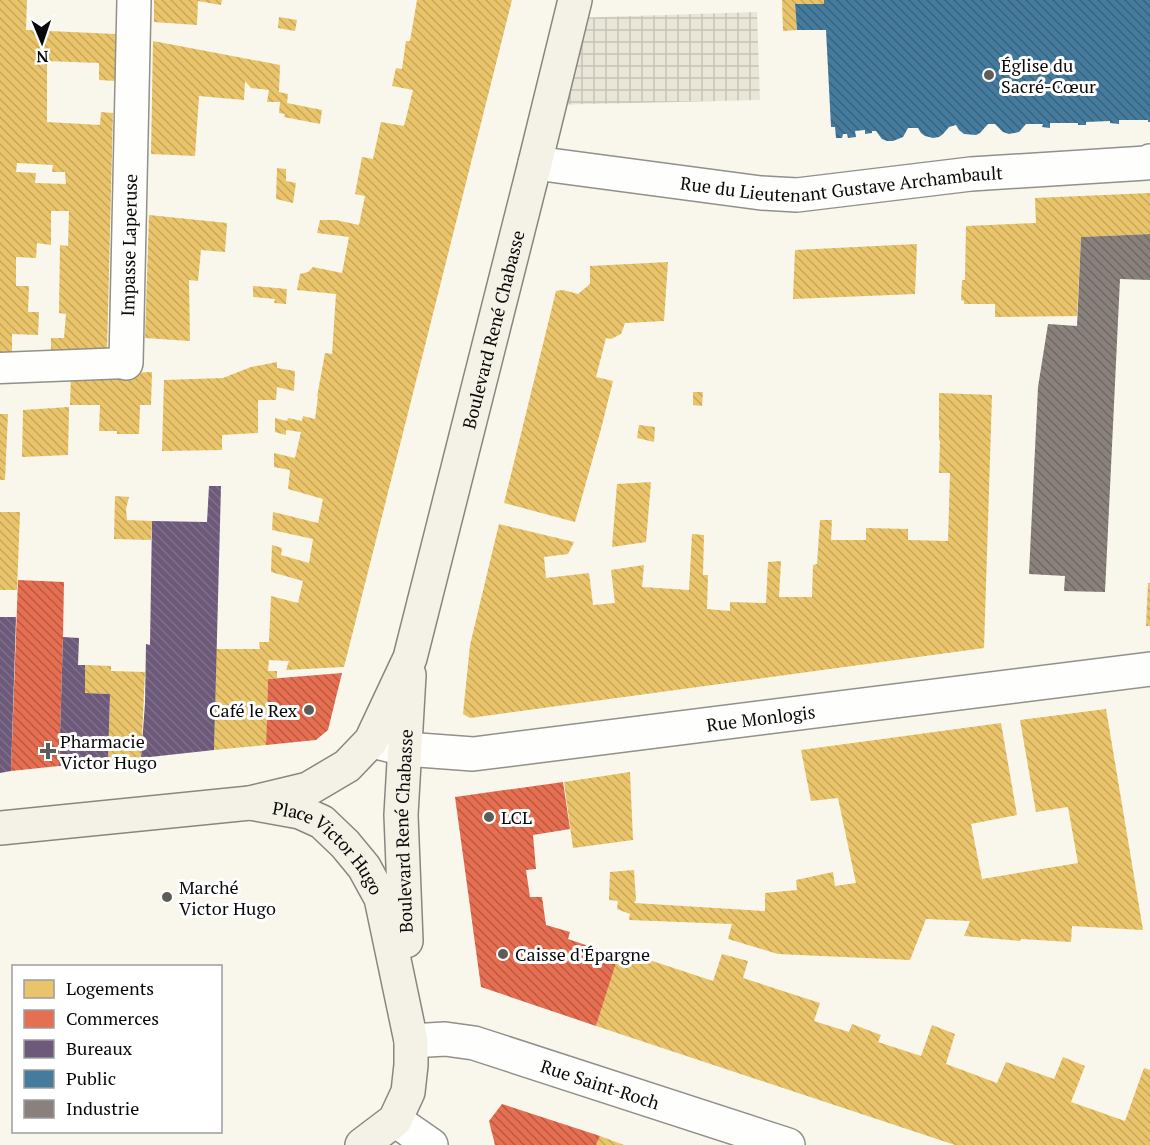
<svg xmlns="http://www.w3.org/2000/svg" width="1150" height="1145" font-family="'PT Serif',serif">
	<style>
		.plaza { fill: url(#plaza-grid) }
		.homes { fill: url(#homes-back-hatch); fill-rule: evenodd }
		.shops { fill: url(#shops-back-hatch) }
		.offices { fill: url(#offices-back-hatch) }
		.public { fill: url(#public-back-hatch) }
		.industry { fill: url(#industry-back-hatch) }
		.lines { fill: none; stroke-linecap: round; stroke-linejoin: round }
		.lane-casing { stroke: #91908b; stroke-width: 33 }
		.street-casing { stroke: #91908b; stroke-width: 36 }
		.secondary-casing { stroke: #888682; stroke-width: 36 }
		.lane { stroke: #fefefc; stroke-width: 30 }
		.street { stroke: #fefefc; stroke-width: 33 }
		.secondary { stroke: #f4f2e6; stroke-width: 33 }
		.poi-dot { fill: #5d5c58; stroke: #fff; stroke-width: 2 }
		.labels { text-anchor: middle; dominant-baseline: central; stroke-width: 6; stroke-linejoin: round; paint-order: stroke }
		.poi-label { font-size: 18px; fill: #090909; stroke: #fff; text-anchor: start }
		.street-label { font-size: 18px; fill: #090909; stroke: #fff }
	</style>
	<defs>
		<pattern id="plaza-grid" width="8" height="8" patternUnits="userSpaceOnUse" patternTransform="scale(1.5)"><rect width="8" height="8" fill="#e9e5d7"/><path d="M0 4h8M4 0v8" fill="none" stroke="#c6c3b7"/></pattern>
		<pattern id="homes-back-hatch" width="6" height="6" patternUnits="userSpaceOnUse" patternTransform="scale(1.5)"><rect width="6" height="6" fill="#e9c46a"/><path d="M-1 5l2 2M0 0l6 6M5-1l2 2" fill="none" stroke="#c6a75b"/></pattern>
		<pattern id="shops-back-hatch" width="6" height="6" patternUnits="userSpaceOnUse" patternTransform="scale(1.5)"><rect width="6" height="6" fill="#e76f51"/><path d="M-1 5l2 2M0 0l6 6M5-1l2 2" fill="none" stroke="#b95941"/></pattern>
		<pattern id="offices-back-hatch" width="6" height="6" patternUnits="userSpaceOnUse" patternTransform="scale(1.5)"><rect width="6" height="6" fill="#6d597a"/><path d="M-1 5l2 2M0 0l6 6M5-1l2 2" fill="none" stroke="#7f7089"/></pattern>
		<pattern id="public-back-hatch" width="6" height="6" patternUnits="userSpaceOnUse" patternTransform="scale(1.5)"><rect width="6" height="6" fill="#457b9d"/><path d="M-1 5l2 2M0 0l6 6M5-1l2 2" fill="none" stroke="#38637e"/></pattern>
		<pattern id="industry-back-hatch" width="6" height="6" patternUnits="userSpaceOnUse" patternTransform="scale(1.5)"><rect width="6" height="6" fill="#8a817c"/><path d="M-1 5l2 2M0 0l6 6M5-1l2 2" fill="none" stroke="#6f6864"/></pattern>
	</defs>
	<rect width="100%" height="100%" fill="#f9f6ec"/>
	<!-- plaza -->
	<path class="plaza" d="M757,12L760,100L550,105L570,18Z"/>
	<!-- homes -->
	<path class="homes" d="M0,0H27L26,30L116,34L115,81L99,80V63L47,61V122L100,125L101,112L113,113L107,351L51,353V338H64L66,314L59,313L60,245L68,246L69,211H51V245L37,243L36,258L16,257V286H29L28,312H39L38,335L12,334V354L0,355ZM17,163L53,165L52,172H65L66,184L35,183L36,173L16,172Z
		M154,0H222L221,5L198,1L197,25L154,22Z
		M417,0H512L344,667L286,670L289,661L269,660L268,671H277V678L268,679L266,745L214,750L216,649H260L259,642H269L271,596L298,603L303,581L271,572L272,545L282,548L281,555L309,563L313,539L272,530L273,512L318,523L323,499L288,489L290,470L274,467V453L295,458L301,432L286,430V435L275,432V418L287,421L288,418L302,421L303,416L315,419L318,397H317L325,353L332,354L336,294L297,290L300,274L308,272L313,267L342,273L349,237L317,233L320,220H336L359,225L365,196L355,194L362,157L373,159L381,122L404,126L413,90L392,86L396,68L402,69L406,41H410Z
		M782,0H824V4H795L797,30L783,31Z
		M279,17L297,20L295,31L278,28Z
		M153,41L280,65L279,92L288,94L287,103L322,110L320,124L284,117L285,114L279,113L280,102H267L269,90L251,88L245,81L244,100L199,96L195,156L151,154Z
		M277,168L286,169V181L296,183L293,203L276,199Z
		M1150,193V234L1081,237L1077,316L995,317V304H964V301L961,300L962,280H965L966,226L1036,223L1035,198Z
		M149,215L227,223L225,252L201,250L198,281L189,280L190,341L145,338Z
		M917,244L915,294L793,299L795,250Z
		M668,262L664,321L625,323L621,334L611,339L606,338L596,377L613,381L601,429L575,522L504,503L556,291L563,290L578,294L590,284V266Z
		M253,286L287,289L286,304L274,303L275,299L253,297Z
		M277,362V368L295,371L294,391L277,387L276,400H258V433L222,435V450L162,451L164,380L223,378L251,367Z
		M152,372L151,405H140L139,434H117V431H99L100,405H70L71,375Z
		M693,392H703L702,406L693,405Z
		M939,393L992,395L984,648L470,718L463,714L470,645L499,524L574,542L568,554L544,557L546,578L589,573L593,605L615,603L611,570L644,565L642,587L689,590L692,534L704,535L703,575H708L707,609L730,611V602L766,603L768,562L781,561L779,597H812L813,565L817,564L820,520H832L831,540H866V528L908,529V540L948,541L950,473H939L940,441L939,440Z
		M69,407L68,455L22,457L23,410Z
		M0,414H8L5,480H0Z
		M639,425L655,427L654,442L637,438Z
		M651,482L646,542L612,547L617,484Z
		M115,496L129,497L126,509L127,520L152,521L151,540L114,539Z
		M0,512H20L17,590H0Z
		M1148,583H1150V626H1146Z
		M85,665L111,666V671L145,672L141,758L108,761L110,694L85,693Z
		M1106,709L1143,930L1072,926L1071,942L1021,939L1020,941L964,936L970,921L926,919L910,960L778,954L728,939L732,924L629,920L630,914L617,909L618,901L609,900L610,872L634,870L636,900L634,903L765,911V893L797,890L796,880L833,872L835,886L856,883L838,798L811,801L801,750L1001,723L1017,815L971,824L982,879L1078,863L1068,807L1036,812L1020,720Z
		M630,772L633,840L573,848L564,782Z
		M619,950L713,981L722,954L748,961L743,978L820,1003L814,1021L849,1032L852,1024L881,1035L878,1042L921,1056L932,1025L955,1034L946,1064L997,1083L1006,1062L1054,1079L1063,1057L1085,1066L1071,1102L1125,1121L1144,1068L1150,1070V1145H955L596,1026Z
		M600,1136L624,1145H596Z"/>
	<!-- shops -->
	<path class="shops" d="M18,580L64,582L63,637L59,766L11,771Z
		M342,673L328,730L316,740L266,745L268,679Z
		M563,782L570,829L533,835L536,869L526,870L530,897H542L546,925L570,932L568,939L618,956L596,1026L481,987L455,797Z
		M502,1104L600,1136L596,1145H495L489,1121Z"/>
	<!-- offices -->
	<path class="offices" d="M209,486H221L214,750L141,758L145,703L146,644L150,645L152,521L207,522Z
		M0,617H16L11,771L0,773Z
		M63,637L79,638L78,665H85V693L110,694L108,761L59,766Z"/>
	<!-- public -->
	<path class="public" d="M824,0H1150V122H1148V120H1119V124L1110,123V121L1086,122V125H1078V123H1050V128L1042,127L1043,124H1026L1019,132L1009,134L1003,132L995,124H988L980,133L976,135L964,134L959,130L956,125L949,127L943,134L939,137L933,138L925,136L921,133L918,128H908L903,137L893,141H887L882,139L876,131H872V133L865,134V130L855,131L856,137L848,138L847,134H843L842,138H836L835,127H831L826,30H797L795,4H824Z"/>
	<!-- industry -->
	<path class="industry" d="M1150,234V280L1120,279L1105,592L1064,591L1065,576L1029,574L1038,387L1048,324L1077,326L1081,237Z"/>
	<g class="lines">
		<defs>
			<path id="lane" d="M0,368L126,363"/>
			<g id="street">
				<path id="s1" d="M535,163L761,193L797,195L971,174L1146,163L1150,161"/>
				<path id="s2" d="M126,363L134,0"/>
				<path id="s3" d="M376,742L405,749L473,754L1150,669"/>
				<path id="s4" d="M411,1041L445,1039L474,1043L788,1145"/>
				<path d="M395,1120L431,1145"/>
			</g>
			<g id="secondary">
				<path id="s5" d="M250,803L308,789L347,766L371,741L410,658L535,163L575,0"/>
				<path id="s6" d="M0,828L250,803L300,812L322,822L345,844L364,867L381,898L411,1041V1065L408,1092L395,1120L362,1145"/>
				<path id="s7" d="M406,941L401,815L409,675"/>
			</g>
		</defs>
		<!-- lane casing -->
		<use href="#lane" class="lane-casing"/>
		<!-- street casing -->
		<use href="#street" class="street-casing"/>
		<!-- secondary casing -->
		<use href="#secondary" class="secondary-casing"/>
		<!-- lane -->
		<use href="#lane" class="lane"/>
		<!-- street -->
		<use href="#street" class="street"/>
		<!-- secondary -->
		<use href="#secondary" class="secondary"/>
	</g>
	<!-- markers -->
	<g class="poi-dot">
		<circle cx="989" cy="75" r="6"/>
		<circle cx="309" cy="710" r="6"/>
		<path d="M45 742h6v6h6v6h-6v6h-6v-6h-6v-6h6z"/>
		<circle cx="489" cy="817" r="6"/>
		<circle cx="167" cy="897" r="6"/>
		<circle cx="503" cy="954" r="6"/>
	</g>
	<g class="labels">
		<!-- poi labels -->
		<g class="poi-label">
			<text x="1001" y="65">Église du<tspan x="1001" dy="21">Sacré-Cœur</tspan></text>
			<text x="297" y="710" text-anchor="end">Café le Rex</text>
			<text x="60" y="741">Pharmacie<tspan x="60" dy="21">Victor Hugo</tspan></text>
			<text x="501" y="817">LCL</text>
			<text x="179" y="887">Marché<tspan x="179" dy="21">Victor Hugo</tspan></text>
			<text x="515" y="954">Caisse d'Épargne</text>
		</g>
		<!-- street labels -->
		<g class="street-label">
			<text stroke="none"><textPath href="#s1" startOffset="309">Rue du Lieutenant Gustave Archambault</textPath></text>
			<text stroke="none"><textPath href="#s2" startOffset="118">Impasse Laperuse</textPath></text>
			<text stroke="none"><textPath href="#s5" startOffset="570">Boulevard René Chabasse</textPath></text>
			<text stroke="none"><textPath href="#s3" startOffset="388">Rue Monlogis</textPath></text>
			<text stroke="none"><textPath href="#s7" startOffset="110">Boulevard René Chabasse</textPath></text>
			<text stroke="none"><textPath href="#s6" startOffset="346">Place Victor Hugo</textPath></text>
			<text stroke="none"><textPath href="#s4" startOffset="196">Rue Saint-Roch</textPath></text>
		</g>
	</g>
	<!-- legend -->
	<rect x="12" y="965" width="210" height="168" fill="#ffffff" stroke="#9d9d9d" stroke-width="1.5"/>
	<rect x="24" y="980" width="30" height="18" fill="#e9c46a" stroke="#9d9d9d" stroke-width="1.5"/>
	<text x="66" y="995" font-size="18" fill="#090909">Logements</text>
	<rect x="24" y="1010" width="30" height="18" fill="#e76f51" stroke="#9d9d9d" stroke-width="1.5"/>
	<text x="66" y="1025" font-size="18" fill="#090909">Commerces</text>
	<rect x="24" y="1040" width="30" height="18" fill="#6d597a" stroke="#9d9d9d" stroke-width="1.5"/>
	<text x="66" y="1055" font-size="18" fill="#090909">Bureaux</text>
	<rect x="24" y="1070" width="30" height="18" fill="#457b9d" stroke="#9d9d9d" stroke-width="1.5"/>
	<text x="66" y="1085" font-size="18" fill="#090909">Public</text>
	<rect x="24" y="1100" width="30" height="18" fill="#8a817c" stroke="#9d9d9d" stroke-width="1.5"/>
	<text x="66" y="1115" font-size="18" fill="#090909">Industrie</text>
	<!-- north arrow -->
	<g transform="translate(42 42) rotate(178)" stroke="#ffffff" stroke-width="4.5" paint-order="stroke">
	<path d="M0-4.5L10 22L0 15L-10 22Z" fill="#090909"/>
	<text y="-9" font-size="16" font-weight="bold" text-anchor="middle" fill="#090909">N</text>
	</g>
</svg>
